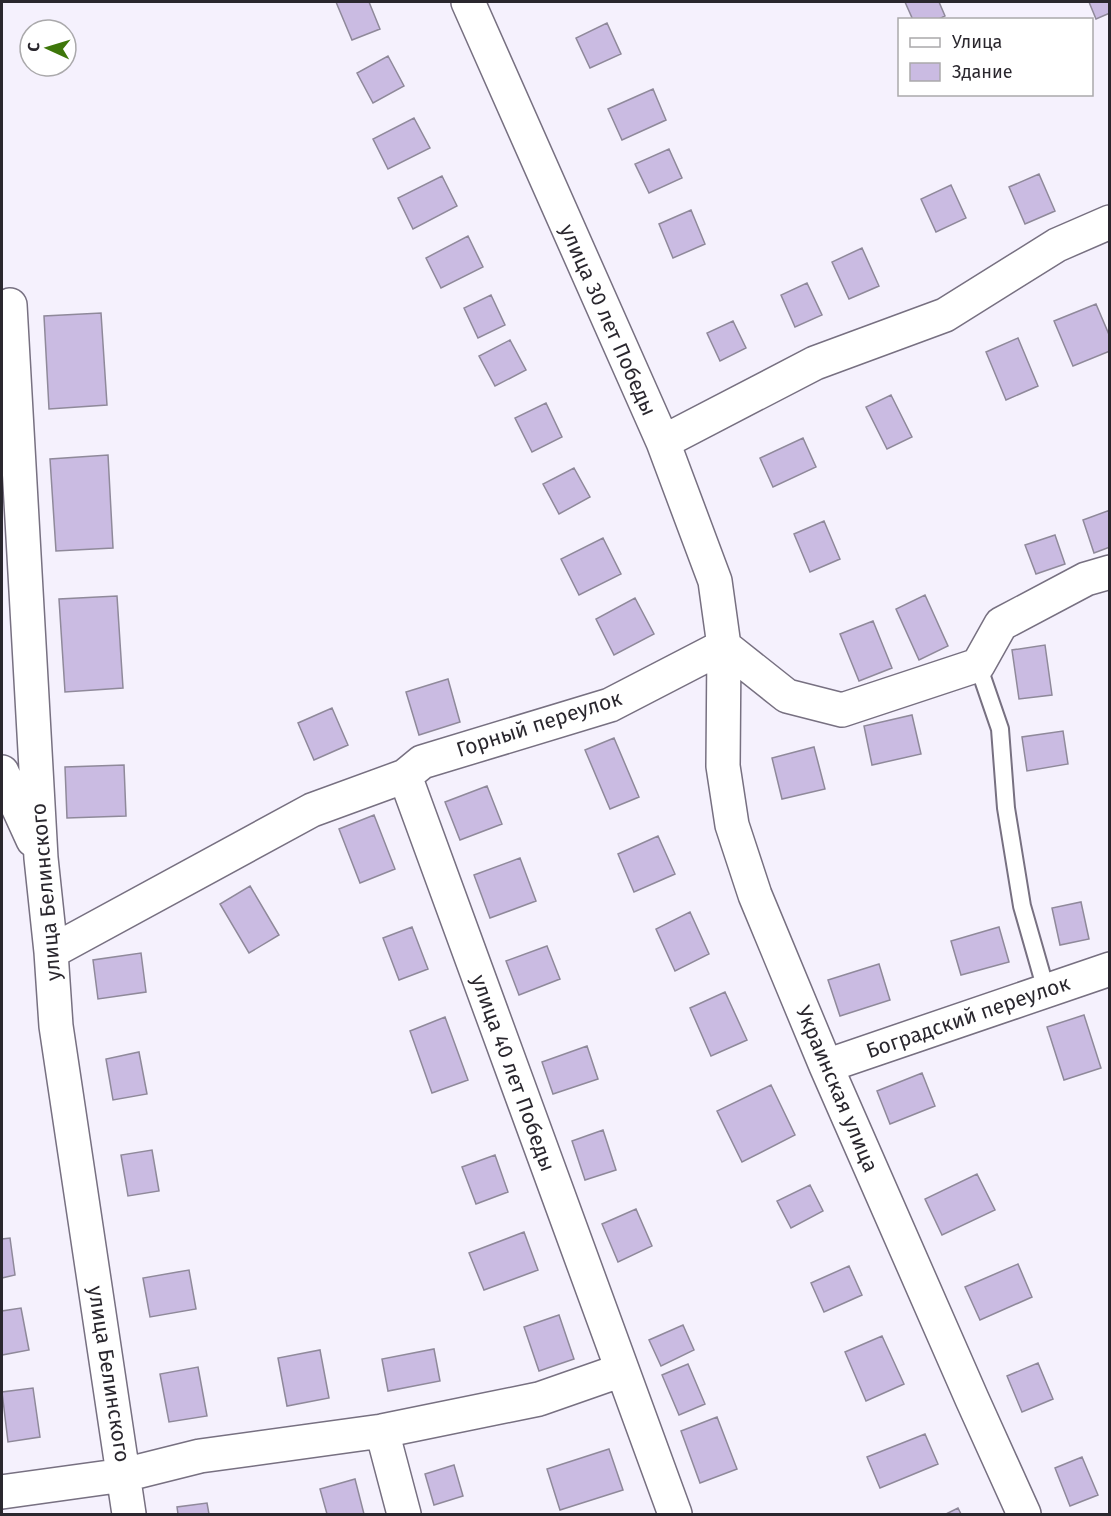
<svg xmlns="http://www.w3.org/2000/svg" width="1111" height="1516" font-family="'Fira Sans',sans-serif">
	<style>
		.building { fill: #cabbe2; stroke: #8f899a; stroke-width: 1.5 }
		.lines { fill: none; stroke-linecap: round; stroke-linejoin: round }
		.service-casing { stroke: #777081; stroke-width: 20 }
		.minor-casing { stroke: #777081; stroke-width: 36 }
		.service { stroke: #fff; stroke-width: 16 }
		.minor { stroke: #fff; stroke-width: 33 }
		.labels { text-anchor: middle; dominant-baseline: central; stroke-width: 4.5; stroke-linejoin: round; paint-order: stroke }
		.street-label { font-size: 21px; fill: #2a272e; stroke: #fff }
	</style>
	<rect width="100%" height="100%" fill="#f5f1fd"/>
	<!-- building -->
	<path class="building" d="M336,2H369L380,29L352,40Z
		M905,2H939L945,16L937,20H913Z
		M1089,2H1110V13L1096,19Z
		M607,23L621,54L590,68L576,38Z
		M388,56L404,86L373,103L357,73Z
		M653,89L666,120L622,140L608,109Z
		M414,118L430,148L388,169L373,139Z
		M669,149L682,178L649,193L635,164Z
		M1039,174L1055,211L1025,224L1009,187Z
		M442,176L457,206L413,229L398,198Z
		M951,185L966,218L936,232L921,199Z
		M691,210L705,244L673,258L659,224Z
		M468,236L483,267L441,288L426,258Z
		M862,248L879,286L849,299L832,262Z
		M807,283L822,315L795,327L781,295Z
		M491,295L505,325L478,338L464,308Z
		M1096,304L1110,337V351L1073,366L1054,321Z
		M101,313L107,405L49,409L44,316Z
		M733,321L746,348L720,361L707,333Z
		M1018,338L1038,386L1006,400L986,352Z
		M510,340L526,370L495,386L479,356Z
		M891,395L912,437L887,449L866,407Z
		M546,403L562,437L532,452L515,418Z
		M803,438L816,467L773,487L760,458Z
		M108,455L113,548L56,551L50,459Z
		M574,468L590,497L559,514L543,484Z
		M1110,510V547L1094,553L1083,520Z
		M824,521L840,559L810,572L794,534Z
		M1055,535L1065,564L1036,574L1025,545Z
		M603,538L621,574L579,595L561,559Z
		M925,595L948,646L919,660L896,609Z
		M117,596L123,688L65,692L59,599Z
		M635,598L654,634L614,655L596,619Z
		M873,621L892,668L859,681L840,634Z
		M1045,645L1052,695L1019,699L1012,650Z
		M448,679L460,722L419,735L406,692Z
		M332,708L348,745L314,760L298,723Z
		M912,715L921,754L872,765L864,726Z
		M1063,731L1068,764L1027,771L1022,737Z
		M614,738L639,797L610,809L585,750Z
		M814,747L825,789L782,799L772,758Z
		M124,765L126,816L67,818L65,767Z
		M487,786L502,824L460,840L445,802Z
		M374,815L395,869L360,883L339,829Z
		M658,836L675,874L634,892L618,854Z
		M520,858L536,901L490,918L474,875Z
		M250,886L279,935L249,953L220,904Z
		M1081,902L1089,939L1060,945L1052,908Z
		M690,912L709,954L675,971L656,929Z
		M412,927L428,969L399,980L383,938Z
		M999,927L1009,962L961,975L951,941Z
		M547,946L560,979L519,995L506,961Z
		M141,953L146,992L98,999L93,960Z
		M879,964L890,1000L840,1016L828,980Z
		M725,992L747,1040L711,1056L690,1008Z
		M1084,1015L1101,1068L1064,1080L1047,1027Z
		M445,1017L468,1080L432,1093L410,1031Z
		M587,1046L598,1079L553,1094L542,1062Z
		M139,1052L147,1094L113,1100L106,1059Z
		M922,1073L935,1106L890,1124L877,1091Z
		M771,1085L795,1135L742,1162L717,1111Z
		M603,1130L616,1170L585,1180L572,1141Z
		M152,1150L159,1191L128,1196L121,1155Z
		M495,1155L508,1192L476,1204L462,1167Z
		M977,1174L995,1210L942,1235L925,1199Z
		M810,1185L823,1211L791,1228L777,1201Z
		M636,1209L652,1246L618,1262L602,1224Z
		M524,1232L538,1270L484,1290L469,1253Z
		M10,1238L15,1275L2,1278V1239Z
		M1018,1264L1032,1297L980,1320L965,1287Z
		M849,1266L862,1295L824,1312L811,1283Z
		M189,1270L196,1309L150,1317L143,1278Z
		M21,1308L29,1350L2,1355V1311Z
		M559,1315L574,1359L539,1371L524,1327Z
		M683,1325L694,1350L661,1366L649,1340Z
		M882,1336L904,1384L866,1401L845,1352Z
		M434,1349L440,1381L388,1391L382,1359Z
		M320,1350L329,1398L287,1406L278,1358Z
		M1038,1363L1053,1399L1022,1412L1007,1376Z
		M688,1364L705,1404L679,1415L662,1375Z
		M198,1367L207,1416L169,1422L160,1374Z
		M33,1388L40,1437L8,1442L2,1392Z
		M717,1417L737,1469L700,1483L681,1431Z
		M925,1434L938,1464L880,1488L867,1457Z
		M609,1449L623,1490L560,1510L547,1469Z
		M1082,1457L1098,1495L1070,1506L1055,1468Z
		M454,1465L463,1496L434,1505L425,1474Z
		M355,1479L364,1514H327L320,1489Z
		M207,1503L209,1514H178L177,1507Z
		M958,1508L961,1514H946Z"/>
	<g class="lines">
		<defs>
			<path id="service" d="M978,665L1000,729L1006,808L1022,906L1046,990"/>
			<path id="minor" d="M468,2L663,442L715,581L724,646L723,766L732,825L755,895L826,1066L972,1399L1024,1514
				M10,305L41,858L51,952L56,1026L129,1514
				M663,442L815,363L945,315L1057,245L1110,222
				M2,772L33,840
				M405,776L675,1514
				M51,952L312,810L405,776L422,762L610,705L724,646L787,696L842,710L978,665L1001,624L1086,579L1110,572
				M826,1066L1110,969
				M382,1431L404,1514
				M2,1492L124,1475L200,1456L382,1431L539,1399L622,1370"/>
		</defs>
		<!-- service casing -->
		<use href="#service" class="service-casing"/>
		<!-- minor casing -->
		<use href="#minor" class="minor-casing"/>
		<!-- service -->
		<use href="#service" class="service"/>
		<!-- minor -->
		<use href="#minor" class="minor"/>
	</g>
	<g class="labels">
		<!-- street labels -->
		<g class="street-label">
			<text transform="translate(608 320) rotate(66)">улица 30 лет Победы</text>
			<text transform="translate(539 724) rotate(-18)">Горный переулок</text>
			<text transform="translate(46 892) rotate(-95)">улица Белинского</text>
			<text transform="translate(968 1017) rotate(-19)">Боградский переулок</text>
			<text transform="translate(513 1073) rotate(70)">улица 40 лет Победы</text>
			<text transform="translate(837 1089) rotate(67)">Украинская улица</text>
			<text transform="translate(109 1374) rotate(81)">улица Белинского</text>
		</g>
	</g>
	<!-- border -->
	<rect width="1111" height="1516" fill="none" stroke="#2a272e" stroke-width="6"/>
	<!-- legend -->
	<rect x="898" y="18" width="195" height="78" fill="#ffffff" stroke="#aaa9ab" stroke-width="1.5"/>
	<rect x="910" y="38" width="30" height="9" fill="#ffffff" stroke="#aaa9ab" stroke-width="1.5"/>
	<text x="952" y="48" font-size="18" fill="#2a272e">Улица</text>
	<rect x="910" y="63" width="30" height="18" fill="#cabbe2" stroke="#aaa9ab" stroke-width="1.5"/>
	<text x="952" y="78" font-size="18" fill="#2a272e">Здание</text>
	<!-- north arrow -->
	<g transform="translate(48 48) rotate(274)"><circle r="28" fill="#ffffff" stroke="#aaa9ab" stroke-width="1.5"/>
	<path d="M0-4.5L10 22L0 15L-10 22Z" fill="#3e770a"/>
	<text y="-9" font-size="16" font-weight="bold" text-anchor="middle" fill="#2a272e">С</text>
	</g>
</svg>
